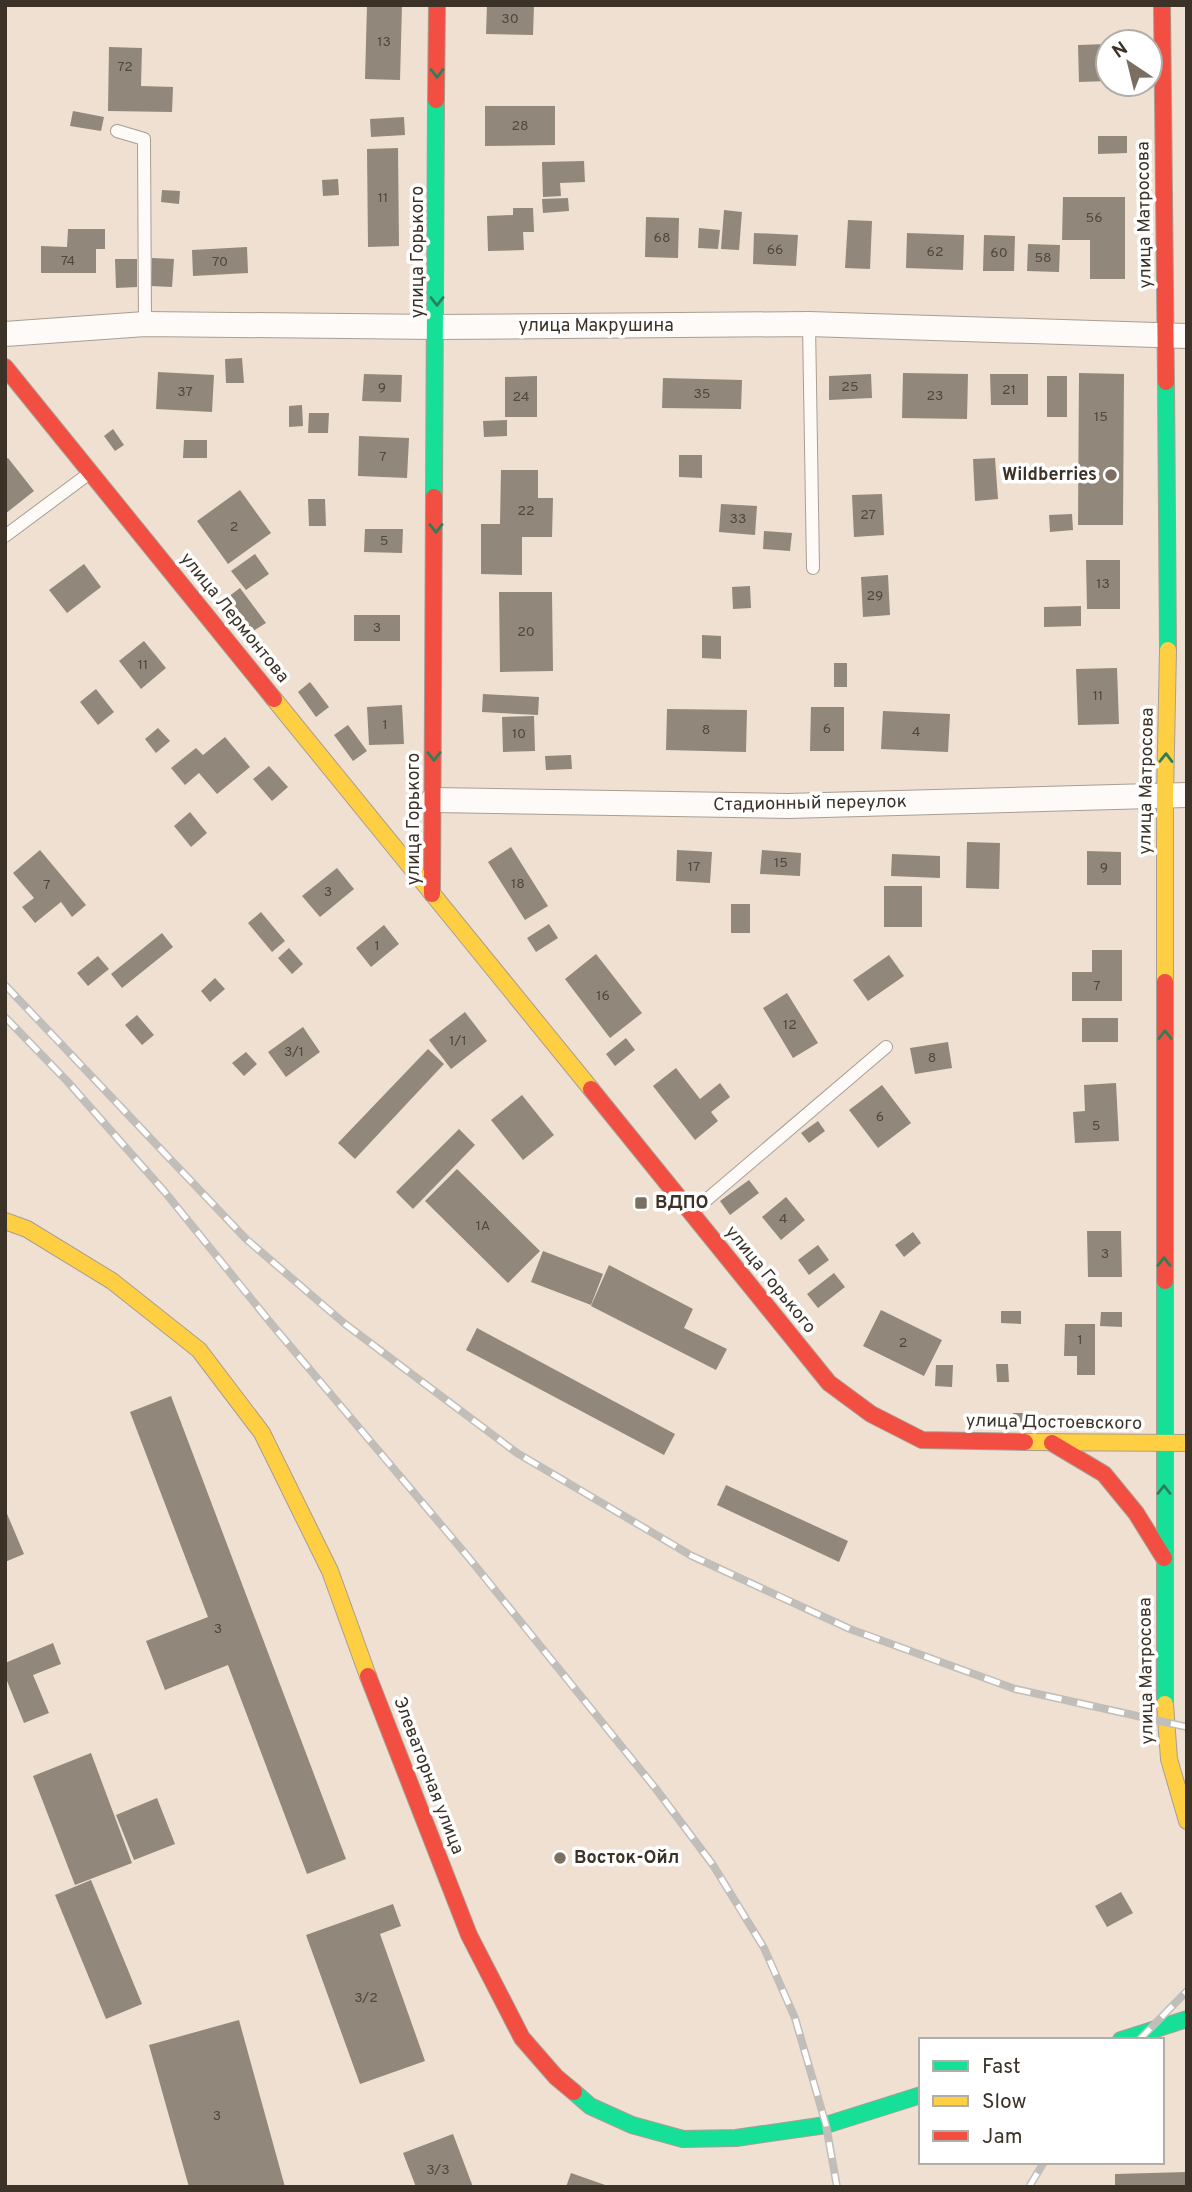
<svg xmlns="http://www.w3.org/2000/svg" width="1192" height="2192" font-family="Overpass,sans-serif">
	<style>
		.building { fill: #91877b }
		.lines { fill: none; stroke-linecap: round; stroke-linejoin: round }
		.lane-casing { stroke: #a99e92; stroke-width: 14 }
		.street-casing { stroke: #a99e92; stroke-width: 26 }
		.fast-casing { stroke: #a99e92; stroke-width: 18 }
		.slow-casing { stroke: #a99e92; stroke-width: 18 }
		.jam-casing { stroke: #a99e92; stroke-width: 18 }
		.lane { stroke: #fdfaf8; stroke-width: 12 }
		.street { stroke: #fdfaf8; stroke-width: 24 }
		.fast { stroke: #16e098; stroke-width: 16 }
		.slow { stroke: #ffcf43; stroke-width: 16 }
		.jam { stroke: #f24e42; stroke-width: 16 }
		.rail-casing { stroke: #c1beba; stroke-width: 8 }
		.rail { stroke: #fff; stroke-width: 5; stroke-dasharray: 16; stroke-linecap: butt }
		.oneway { stroke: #2b805a }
		.poi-dot { fill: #7b6f62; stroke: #fff; stroke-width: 2.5 }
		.labels { text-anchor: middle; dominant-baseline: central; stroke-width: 7; stroke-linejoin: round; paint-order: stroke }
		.number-label { font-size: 14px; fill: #51473c }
		.street-label { font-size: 18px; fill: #3c3227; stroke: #fff }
		.poi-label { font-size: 18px; font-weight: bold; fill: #3c3227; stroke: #fff; text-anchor: start }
	</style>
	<rect width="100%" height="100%" fill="#efe0d1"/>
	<!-- building -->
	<path class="building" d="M367,5H402L400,80L365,79Z
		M487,5H534L533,35L486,34Z
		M1108,44V81L1079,82L1078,45Z
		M109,47L142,48L141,86L173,87L172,112L108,111Z
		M485,106H555V145L485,146Z
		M73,111L104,117L101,131L70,126Z
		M404,117L405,135L371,137L370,119Z
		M1098,136H1127V153L1098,154Z
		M398,148L399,246L368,247L367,149Z
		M584,161L585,182L560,183L561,196L543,197L542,162Z
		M338,179L339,195L323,196L322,180Z
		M162,190L180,191L179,204L161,202Z
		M1063,197H1125V279H1090V240H1062Z
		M568,198L569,211L543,213L542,199Z
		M513,208H533L534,232H523L524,250L488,251L487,216L513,215Z
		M724,210L742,212L739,250L721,249Z
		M646,217L679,218L678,258L645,257Z
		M848,220L872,221L870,269L845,268Z
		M699,228L720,230L718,249L698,248Z
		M68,229H105V249H96V273H41V246L67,247Z
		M754,233L798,235L796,266L753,264Z
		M907,233L964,235L963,270L906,268Z
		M984,235L1015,236L1014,271H983Z
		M1028,244L1060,245L1059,272L1027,271Z
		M247,247L248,273L193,276L192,250Z
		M152,258L174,259L172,287L151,286Z
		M115,259H137V287L116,288Z
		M242,358L244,383H226L225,359Z
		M158,372L214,375L212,412L156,409Z
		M903,373L968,374L967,419L902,418Z
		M1079,373L1124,374L1123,525H1078Z
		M364,374L402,375L401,402L362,401Z
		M871,374L872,398L829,400V376Z
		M990,374H1028V405H991Z
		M537,376V417H505V377Z
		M1047,376H1067V417H1047Z
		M663,378L742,380L741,409L662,408Z
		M302,405L303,426L289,427V406Z
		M309,413H329L328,433H308Z
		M507,420V436L484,437L483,421Z
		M113,429L124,445L115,451L104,436Z
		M359,436L409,438L407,478L358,476Z
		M184,440H207V458H183Z
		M679,455H702V478L679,477Z
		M8,458L34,491L5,514V460Z
		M995,458L998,499L975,501L973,459Z
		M501,470H538V498H553L552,537H522V575L481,574V524H500Z
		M240,490L271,533L228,564L197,521Z
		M882,494L884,535L854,537L852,495Z
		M308,499H325L326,526H309Z
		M721,504L757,506L755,535L719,532Z
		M1072,514L1073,530L1050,532L1049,515Z
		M365,529H403L402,553L364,552Z
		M764,531L792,533L790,551L763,549Z
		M255,554L269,574L246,590L231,571Z
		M1086,560H1120V609H1087Z
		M84,564L101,587L67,613L49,590Z
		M888,575L890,615L863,617L861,577Z
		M750,586L751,608L733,609L732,587Z
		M240,588L266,623L253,631L228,597Z
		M499,592H552L553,671L500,672Z
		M1081,606V626L1044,627V607Z
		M354,615H400V641H354Z
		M702,635L721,636V659L702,658Z
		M144,641L166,668L141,689L119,661Z
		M834,663H847V687H834Z
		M1117,668L1119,724L1078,725L1076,669Z
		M310,682L329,707L316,717L298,692Z
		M96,689L114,712L98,725L80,702Z
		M483,694L539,697L538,715L482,712Z
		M402,705L404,744L369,745L367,707Z
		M811,707H844V751H810Z
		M667,709L747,710L746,752L666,750Z
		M883,711L950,714L948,752L881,749Z
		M534,716L535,751L503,752L502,717Z
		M348,725L367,751L353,761L334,735Z
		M158,728L170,741L156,753L145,739Z
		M225,737L250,767L217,794L199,773L185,785L171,768L196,748L203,755Z
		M571,755L572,769L546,770L545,756Z
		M269,766L288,787L272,801L253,779Z
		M190,812L207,833L191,847L174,826Z
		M967,842L1000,843L999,889L966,888Z
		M511,847L548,906L525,920L488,862Z
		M40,850L86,905L72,917L61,902L35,923L22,907L34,898L13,873Z
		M677,850L712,852L710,883L676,881Z
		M762,850L801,853L800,876L760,874Z
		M1087,851L1121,852V885H1087Z
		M892,854L940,856V878L891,876Z
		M337,868L354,889L320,917L302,896Z
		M884,886H922V927H884Z
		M731,904H750V933H731Z
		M261,912L285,941L272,952L248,923Z
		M549,924L558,938L536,952L527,938Z
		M384,925L399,944L371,967L356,948Z
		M162,933L173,947L122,988L111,974Z
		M289,948L303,964L292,974L278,958Z
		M1092,950H1122V1001H1072V972H1092Z
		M596,954L642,1013L610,1038L565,979Z
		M889,955L904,976L868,1001L853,980Z
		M98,956L109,969L88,986L77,973Z
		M215,978L225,989L210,1002L201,991Z
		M787,993L818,1043L793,1058L763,1008Z
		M465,1012L487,1041L451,1069L429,1040Z
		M137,1015L154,1035L142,1045L125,1025Z
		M1082,1018H1118V1042H1082Z
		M303,1027L320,1052L286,1077L268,1052Z
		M626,1038L635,1050L615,1066L606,1054Z
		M948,1042L952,1068L915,1074L910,1048Z
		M428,1049L444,1064L355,1159L338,1143Z
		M246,1052L257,1064L244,1076L232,1063Z
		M676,1068L700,1099L720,1083L730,1097L711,1112L718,1121L695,1140L653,1086Z
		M1116,1083L1119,1141L1075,1143L1073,1112L1085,1111L1084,1085Z
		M882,1085L911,1123L878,1148L849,1110Z
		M522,1095L554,1135L523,1160L491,1120Z
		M818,1121L825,1131L809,1143L801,1133Z
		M459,1129L475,1145L413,1209L396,1192Z
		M457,1169L540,1251L508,1283L425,1201Z
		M749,1180L759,1193L730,1215L720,1201Z
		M786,1197L805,1220L781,1240L762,1217Z
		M1087,1231H1121L1122,1277H1088Z
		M913,1232L921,1243L904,1257L895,1245Z
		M818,1245L829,1260L809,1275L798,1260Z
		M543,1251L603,1274L591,1305L531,1282Z
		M609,1265L693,1309L684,1328L727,1349L716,1370L591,1306Z
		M834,1273L845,1287L818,1308L807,1294Z
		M881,1310L942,1340L924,1376L863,1346Z
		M1001,1311H1021V1324L1001,1323Z
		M1101,1312H1122V1327L1100,1326Z
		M1065,1324H1095V1375H1077V1356H1064Z
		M477,1328L675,1434L664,1455L466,1350Z
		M996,1364H1008L1009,1382H997Z
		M936,1365H953L952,1387L935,1386Z
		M171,1396L346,1859L307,1874L228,1665L165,1690L146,1641L208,1617L130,1412Z
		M1013,1413H1034V1425H1013Z
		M726,1485L848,1541L839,1562L717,1505Z
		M5,1509L24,1554L5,1562Z
		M53,1643L61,1664L33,1675L49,1713L24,1723L5,1676V1663Z
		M91,1753L132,1863L75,1885L33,1776Z
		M157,1798L175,1844L134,1860L116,1815Z
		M91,1880L142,2004L106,2019L55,1895Z
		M1121,1892L1133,1913L1107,1927L1095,1906Z
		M393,1904L401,1926L380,1934L425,2061L360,2084L306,1935Z
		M239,2020L285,2187H189L149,2045Z
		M453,2134L473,2187H416L403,2153Z
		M1187,2172V2187H1115V2174Z
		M571,2173L608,2186V2187H566Z"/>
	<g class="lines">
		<defs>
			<path id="lane" d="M117,131L144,139L145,324
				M809,324L813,568
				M5,536L87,475
				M691,1213L886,1047"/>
			<path id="street" d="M5,334L145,324L437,327L809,324L1187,336
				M433,800L787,806L1187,795"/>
			<path id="fast" d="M1166,382L1168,650
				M434,497L436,100
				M1165,1281V1704
				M1121,2040L1187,2019
				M574,2092L590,2106L632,2125L683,2139L736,2138L826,2125L921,2095"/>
			<path id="slow" d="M274,699L591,1089
				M1165,982V796L1168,650
				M5,1221L27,1229L112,1281L199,1350L262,1433L330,1571L368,1676
				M1025,1442L1187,1443
				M1165,1704L1169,1759L1187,1821"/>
			<path id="jam" d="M1162,5L1166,382
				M436,100L437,5
				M5,367L274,699
				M432,894L434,497
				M1165,982V1281
				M591,1089L829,1383L871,1414L922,1440L1025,1442
				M1052,1443L1104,1474L1136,1513L1164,1558
				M368,1676L469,1935L522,2038L556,2077L574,2092"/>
		</defs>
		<!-- lane casing -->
		<use href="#lane" class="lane-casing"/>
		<!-- street casing -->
		<use href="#street" class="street-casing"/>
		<!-- fast casing -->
		<use href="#fast" class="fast-casing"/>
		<!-- slow casing -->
		<use href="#slow" class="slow-casing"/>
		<!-- jam casing -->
		<use href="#jam" class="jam-casing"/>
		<!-- lane -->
		<use href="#lane" class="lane"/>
		<!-- street -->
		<use href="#street" class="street"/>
		<!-- fast -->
		<use href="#fast" class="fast"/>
		<!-- slow -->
		<use href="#slow" class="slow"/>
		<!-- jam -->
		<use href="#jam" class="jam"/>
		<defs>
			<path id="rail" d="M5,985L246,1239L345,1324L517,1453L692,1556L850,1629L1015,1689L1187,1727
				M5,1017L67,1081L164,1191L274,1327L469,1558L656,1789L713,1865L764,1948L795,2018L826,2125L837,2187
				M1139,2040L1187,1991
				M1029,2187L1044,2162"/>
		</defs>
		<!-- rail casing -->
		<use href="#rail" class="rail-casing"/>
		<!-- rail -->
		<use href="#rail" class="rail"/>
	</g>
	<!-- one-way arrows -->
	<defs><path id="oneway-chevron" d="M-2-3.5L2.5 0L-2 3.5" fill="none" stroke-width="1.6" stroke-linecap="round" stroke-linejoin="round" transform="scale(1.75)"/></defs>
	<g class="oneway">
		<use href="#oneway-chevron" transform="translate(437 73) rotate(90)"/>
		<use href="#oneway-chevron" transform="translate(437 301) rotate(90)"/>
		<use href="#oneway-chevron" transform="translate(436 528) rotate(90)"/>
		<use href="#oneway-chevron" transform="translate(434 756) rotate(90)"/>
		<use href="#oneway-chevron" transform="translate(1166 758) rotate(-89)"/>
		<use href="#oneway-chevron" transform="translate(1165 1035) rotate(-90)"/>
		<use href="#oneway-chevron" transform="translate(1164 1262) rotate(-90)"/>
		<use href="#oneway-chevron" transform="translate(1164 1490) rotate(-90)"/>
	</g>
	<!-- markers -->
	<g class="poi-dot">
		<circle cx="1111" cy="475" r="7"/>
		<rect x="634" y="1196" width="14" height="14" rx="3.5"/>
		<circle cx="560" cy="1858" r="7"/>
	</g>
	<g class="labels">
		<!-- number labels -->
		<g class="number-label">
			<text x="510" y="19">30</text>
			<text x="384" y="42">13</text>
			<text x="125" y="67">72</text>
			<text x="520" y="126">28</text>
			<text x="383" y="198">11</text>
			<text x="1094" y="218">56</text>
			<text x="662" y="238">68</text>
			<text x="775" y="250">66</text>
			<text x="935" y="252">62</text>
			<text x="999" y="253">60</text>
			<text x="1043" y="258">58</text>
			<text x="68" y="261">74</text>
			<text x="220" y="262">70</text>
			<text x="850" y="387">25</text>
			<text x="382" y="388">9</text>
			<text x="1009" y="390">21</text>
			<text x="185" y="392">37</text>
			<text x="702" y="394">35</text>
			<text x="935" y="396">23</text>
			<text x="521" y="397">24</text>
			<text x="1101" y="417">15</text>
			<text x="383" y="457">7</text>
			<text x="526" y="511">22</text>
			<text x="868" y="515">27</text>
			<text x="738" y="519">33</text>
			<text x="234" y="527">2</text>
			<text x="384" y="541">5</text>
			<text x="1103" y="584">13</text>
			<text x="875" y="596">29</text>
			<text x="377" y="628">3</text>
			<text x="526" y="632">20</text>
			<text x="143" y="665">11</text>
			<text x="1098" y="696">11</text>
			<text x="385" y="725">1</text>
			<text x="827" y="729">6</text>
			<text x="706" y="730">8</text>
			<text x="916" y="732">4</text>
			<text x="519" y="734">10</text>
			<text x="781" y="863">15</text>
			<text x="694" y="867">17</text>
			<text x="1104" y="868">9</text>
			<text x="518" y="884">18</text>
			<text x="47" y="885">7</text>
			<text x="328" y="892">3</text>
			<text x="377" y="946">1</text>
			<text x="1097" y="986">7</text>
			<text x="603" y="996">16</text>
			<text x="790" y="1025">12</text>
			<text x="458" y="1041">1/1</text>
			<text x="294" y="1052">3/1</text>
			<text x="932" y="1058">8</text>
			<text x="880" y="1117">6</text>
			<text x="1096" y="1126">5</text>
			<text x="783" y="1219">4</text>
			<text x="483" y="1226">1А</text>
			<text x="1105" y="1254">3</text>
			<text x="1080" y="1340">1</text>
			<text x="903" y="1343">2</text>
			<text x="218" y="1629">3</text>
			<text x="366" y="1998">3/2</text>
			<text x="217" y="2116">3</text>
			<text x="438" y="2170">3/3</text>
		</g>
		<!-- street labels -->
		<g class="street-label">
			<text transform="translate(1145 215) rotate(-91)">улица Матросова</text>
			<text transform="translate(418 252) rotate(-90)">улица Горького</text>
			<text x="596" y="326">улица Макрушина</text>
			<text transform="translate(234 618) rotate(51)">улица Лермонтова</text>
			<text transform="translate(1147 781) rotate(-89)">улица Матросова</text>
			<text transform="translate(810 804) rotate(-1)">Стадионный переулок</text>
			<text transform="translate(414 819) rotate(-90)">улица Горького</text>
			<text transform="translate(770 1280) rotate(51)">улица Горького</text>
			<text transform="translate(1054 1423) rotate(1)">улица Достоевского</text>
			<text transform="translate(1147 1671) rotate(-91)">улица Матросова</text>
			<text transform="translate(428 1776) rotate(69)">Элеваторная улица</text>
		</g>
		<!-- poi labels -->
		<g class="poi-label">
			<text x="1097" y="475" text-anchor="end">Wildberries</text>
			<text x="655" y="1203">ВДПО</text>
			<text x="574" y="1858">Восток-Ойл</text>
		</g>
	</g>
	<!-- border -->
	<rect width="1192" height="2192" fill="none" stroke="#3c3227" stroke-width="14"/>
	<!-- legend -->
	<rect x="919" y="2038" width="245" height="126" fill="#ffffff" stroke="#b1ada9" stroke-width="2"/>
	<rect x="933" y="2061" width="35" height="10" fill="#16e098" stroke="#b1ada9" stroke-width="2"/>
	<text x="982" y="2073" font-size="21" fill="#3c3227">Fast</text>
	<rect x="933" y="2096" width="35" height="10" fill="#ffcf43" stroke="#b1ada9" stroke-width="2"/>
	<text x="982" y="2108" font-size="21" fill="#3c3227">Slow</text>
	<rect x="933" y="2131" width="35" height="10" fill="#f24e42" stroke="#b1ada9" stroke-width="2"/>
	<text x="982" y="2143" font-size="21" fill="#3c3227">Jam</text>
	<!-- north arrow -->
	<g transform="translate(1129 63) rotate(325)"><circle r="33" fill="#ffffff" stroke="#b1ada9" stroke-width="2"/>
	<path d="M0-5L12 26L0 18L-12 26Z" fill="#7b6f62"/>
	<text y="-10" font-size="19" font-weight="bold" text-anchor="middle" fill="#3c3227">N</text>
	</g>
</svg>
